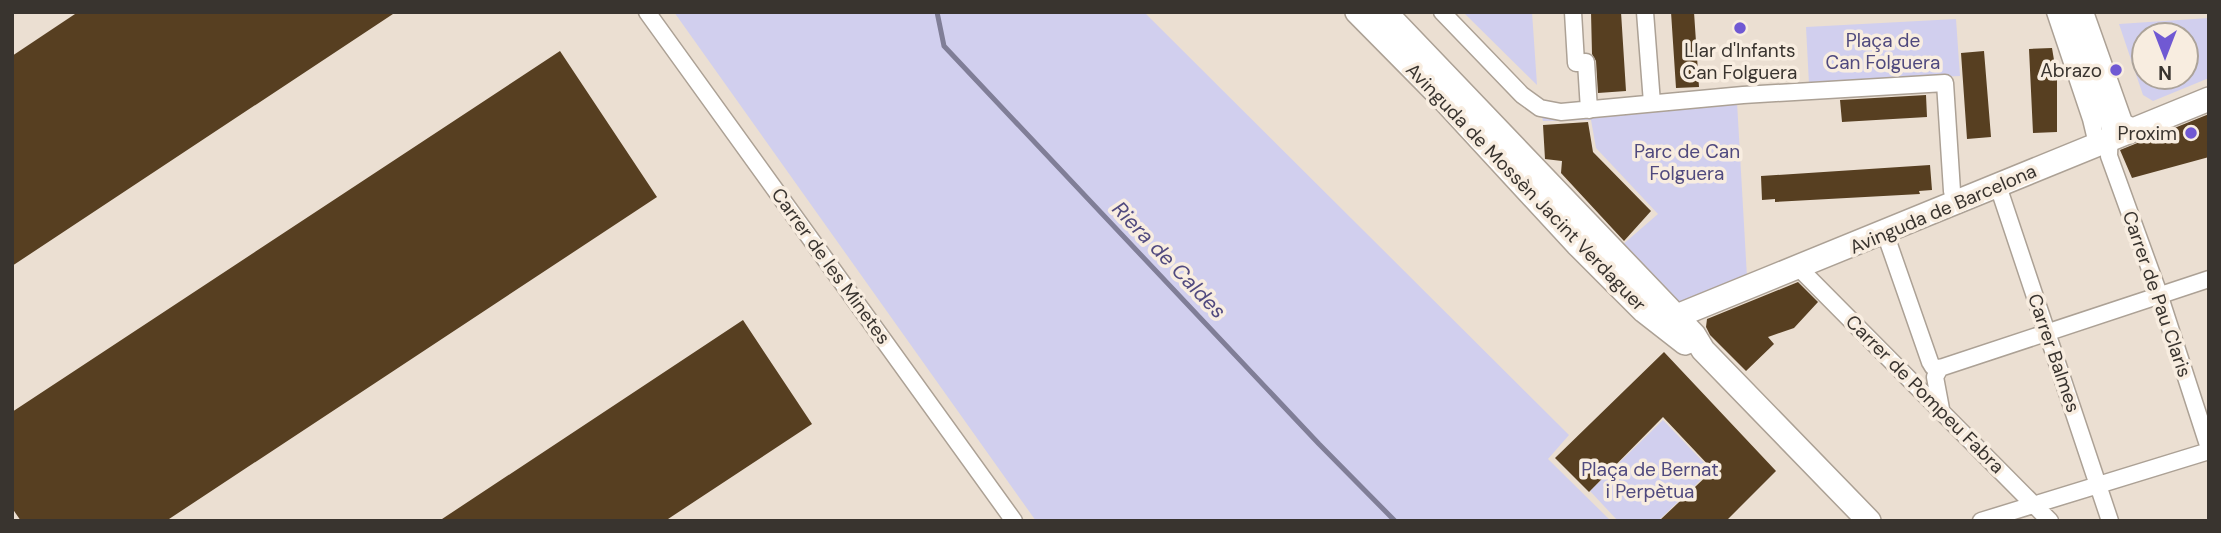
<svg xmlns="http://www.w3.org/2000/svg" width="2221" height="533" font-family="'DM Sans',sans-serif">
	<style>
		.green { fill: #d1cfee; fill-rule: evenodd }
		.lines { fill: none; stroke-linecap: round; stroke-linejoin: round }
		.stream { stroke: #807e97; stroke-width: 5 }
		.building { fill: #573f21 }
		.street-casing { stroke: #aca195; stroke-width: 19 }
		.secondary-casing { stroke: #aca195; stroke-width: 26 }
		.street { stroke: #fff; stroke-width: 16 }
		.secondary { stroke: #fff; stroke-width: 23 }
		.poi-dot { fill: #7059d3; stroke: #f8ede0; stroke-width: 2.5 }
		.labels { text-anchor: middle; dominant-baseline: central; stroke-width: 7; stroke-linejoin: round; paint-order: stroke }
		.park-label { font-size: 19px; fill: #4f497e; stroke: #f8ede0 }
		.poi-label { font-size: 19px; fill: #39342f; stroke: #f8ede0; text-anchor: end }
		.street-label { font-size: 19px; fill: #39342f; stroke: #f8ede0 }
		.water-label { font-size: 21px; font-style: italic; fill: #514a7f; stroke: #f8ede0 }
	</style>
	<rect width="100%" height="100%" fill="#ebdfd2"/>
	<!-- green -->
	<path class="green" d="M674,12H1144L1569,435L1548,459L1611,521H1036Z
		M1463,12H1532L1537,85Z
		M2209,18V78L2153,101L2143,95L2119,24ZM2186,35V77H2144V35Z
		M1956,19L1960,76L1809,84L1806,27Z
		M1737,102L1747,277L1679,304L1621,246L1658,214L1596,148L1591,120L1543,121L1542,117Z
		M1663,420L1711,470L1658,521H1618L1590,491Z"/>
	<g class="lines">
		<!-- stream -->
		<path class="stream" d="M937,12L944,46L1319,444L1395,521"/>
	</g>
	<!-- building -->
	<path class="building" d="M78,12H396L12,266V56Z
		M1591,12H1621L1626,91L1598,93L1596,61L1592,54Z
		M1671,12H1694L1699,87L1676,88Z
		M2052,48L2057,78V132L2033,133L2029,49Z
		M560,51L657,197L166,521H21L12,508V412Z
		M1984,51L1991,137L1967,139L1961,53Z
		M1926,95L1927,117L1842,122L1840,100Z
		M2209,114V157L2132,178L2120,150Z
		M1588,122L1593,152L1651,211L1624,241L1561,173L1562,161L1545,159L1543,125Z
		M1930,165L1932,190L1919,191L1920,194L1775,202V199L1762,200L1761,176Z
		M1798,282L1818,302L1794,328L1768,337L1774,344L1746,371L1710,335L1706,327L1707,319Z
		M743,320L812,424L665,521H439Z
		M1664,352L1776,471L1726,521H1659L1713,470L1663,417L1589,492L1555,458Z"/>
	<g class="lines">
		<defs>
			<path id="street" d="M647,12L1014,521
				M1442,12L1522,95L1540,108L1561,112L1743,95L1945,83L1952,191L1956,204
				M1573,12L1576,63L1586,62L1589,110
				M1645,12L1652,103
				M2055,12L2091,119L2097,144
				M2070,12L2110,128L2109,156L2159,294L2209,448
				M2085,12L2124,122L2136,129
				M1998,186L2110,521
				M1885,233L1930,362L1933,367L1940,368
				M1799,268L2050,521
				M1941,409L1935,377L1940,368L2209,279
				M1981,521L2209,451"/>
			<path id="secondary" d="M1357,12L1445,101L1577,244L1644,311L1685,343
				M1385,12L1694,335L1703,350L1869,521
				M1677,316L2209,99"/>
		</defs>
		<!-- street casing -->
		<use href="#street" class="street-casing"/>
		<!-- secondary casing -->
		<use href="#secondary" class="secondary-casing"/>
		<!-- street -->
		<use href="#street" class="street"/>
		<!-- secondary -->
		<use href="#secondary" class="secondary"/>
	</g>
	<!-- markers -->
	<g class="poi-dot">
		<circle cx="1740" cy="28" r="7"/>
		<circle cx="2116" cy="70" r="7"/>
		<circle cx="2191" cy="133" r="7"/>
	</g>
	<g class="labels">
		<!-- park labels -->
		<g class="park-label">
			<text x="1883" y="40">Plaça de<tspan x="1883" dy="22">Can Folguera</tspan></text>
			<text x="1687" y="151">Parc de Can<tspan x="1687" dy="22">Folguera</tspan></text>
			<text x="1650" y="469">Plaça de Bernat<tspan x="1650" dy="22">i Perpètua</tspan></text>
		</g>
		<!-- poi labels -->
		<g class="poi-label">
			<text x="1740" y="50" text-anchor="middle">Llar d'Infants<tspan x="1740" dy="22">Can Folguera</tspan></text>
			<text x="2102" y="70">Abrazo</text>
			<text x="2177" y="133">Proxim</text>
		</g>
		<!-- street labels -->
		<g class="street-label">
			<text transform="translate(1526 187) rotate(46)">Avinguda de Mossèn Jacint Verdaguer</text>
			<text transform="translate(1943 209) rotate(-23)">Avinguda de Barcelona</text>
			<text transform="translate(831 266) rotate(54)">Carrer de les Minetes</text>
			<text transform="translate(2157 294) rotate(71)">Carrer de Pau Claris</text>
			<text transform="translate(2054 353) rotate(71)">Carrer Balmes</text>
			<text transform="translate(1925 394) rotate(45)">Carrer de Pompeu Fabra</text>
		</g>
		<!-- water labels -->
		<g class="water-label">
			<text transform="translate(1169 260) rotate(46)">Riera de Caldes</text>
		</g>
	</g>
	<!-- border -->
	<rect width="2221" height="533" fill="none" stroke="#39342f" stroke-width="28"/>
	<!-- north arrow -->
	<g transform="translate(2165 56) rotate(180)"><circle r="33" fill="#f8ede0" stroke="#aca399" stroke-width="2"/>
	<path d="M0-5L12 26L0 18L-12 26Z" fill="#7059d3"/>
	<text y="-10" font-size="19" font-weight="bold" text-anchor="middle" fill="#39342f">N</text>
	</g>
</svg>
